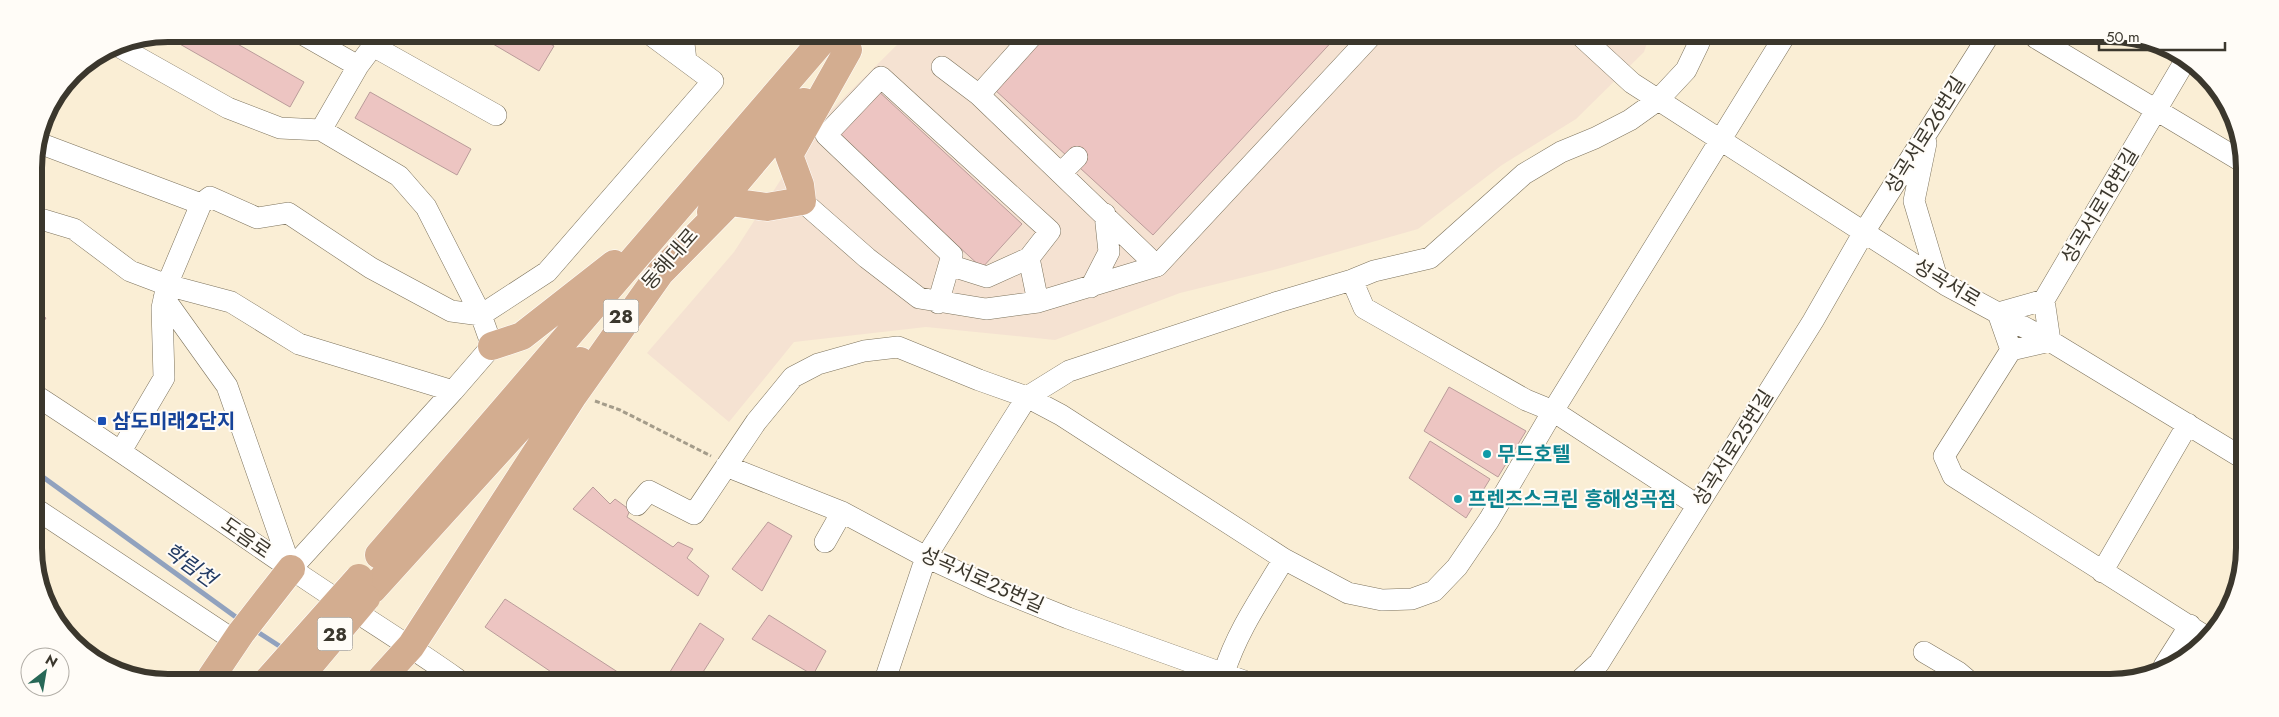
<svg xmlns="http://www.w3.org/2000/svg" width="2279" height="717" font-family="Jost,'Noto Sans KR',sans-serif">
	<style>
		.commercial { fill: #f5e2d2 }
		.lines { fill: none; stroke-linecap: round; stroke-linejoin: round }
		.stream { stroke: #91a2be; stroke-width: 5 }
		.building { fill: #edc5c2; stroke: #ba9c9a }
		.minor-casing { stroke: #7d735d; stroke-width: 22 }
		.major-casing { stroke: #fff; stroke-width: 29 }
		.path { stroke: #a49c8a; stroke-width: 3; stroke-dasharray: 5 2.5; stroke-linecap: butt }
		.minor { stroke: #fff; stroke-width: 21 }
		.major { stroke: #d3ad90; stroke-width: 28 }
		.major-bridge-casing { stroke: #fff; stroke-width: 29; stroke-linecap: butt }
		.major-bridge { stroke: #d3ad90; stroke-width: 28 }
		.transit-dot { fill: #1a4fb4; stroke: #fffcf7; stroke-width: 2 }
		.culture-dot { fill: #0f9aa8; stroke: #fffcf7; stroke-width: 2 }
		.labels { text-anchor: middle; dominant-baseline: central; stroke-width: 4; stroke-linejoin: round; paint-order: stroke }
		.shield { fill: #fffcf7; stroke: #76726a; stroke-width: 1 }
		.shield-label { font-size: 19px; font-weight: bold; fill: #3b372d }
		.street-label { font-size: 20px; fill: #3b372d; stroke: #fffcf7 }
		.transit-label { font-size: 20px; font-weight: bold; fill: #164399; stroke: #fffcf7; text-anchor: start }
		.culture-label { font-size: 20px; font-weight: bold; fill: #0d838f; stroke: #fffcf7; text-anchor: start }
		.water-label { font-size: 21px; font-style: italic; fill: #233b63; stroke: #fffcf7 }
		.rim { fill: none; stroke: #3b372d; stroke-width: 6 }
	</style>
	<rect width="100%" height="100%" fill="#faeed5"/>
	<!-- commercial -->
	<path class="commercial" d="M907,35L1649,37L1644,52L1576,119L1502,165L1418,229L1277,269L1180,293L1055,340L926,327L794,342L729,422L647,353L734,252L816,125Z"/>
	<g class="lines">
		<!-- stream -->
		<path class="stream" d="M36,472L240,620
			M253,629L284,649
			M316,671L328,679"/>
	</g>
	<!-- building -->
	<path class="building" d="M169,34H220L304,82L290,107L164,35Z
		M476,34L534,35L554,46L539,71Z
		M1043,36H1337L1153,235L994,89Z
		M875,88L1022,224L982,268L834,132Z
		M370,92L471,149L457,175L355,118Z
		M35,311L46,318L35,335Z
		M1449,387L1526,431L1498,477L1424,431Z
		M1430,441L1490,479L1466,518L1409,478Z
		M593,487L610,504L615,499L630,510L627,517L673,547L678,542L693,549L687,558L709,576L698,596L573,509Z
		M768,522L792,536L762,591L732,569Z
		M505,599L630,680H563L485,627Z
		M769,615L826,651L813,675L752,639Z
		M700,623L724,639L698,680H665Z"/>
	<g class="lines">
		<defs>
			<path id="minor" d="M302,34L358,66L321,130
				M683,35L686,61
				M1032,36L979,95L1157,266
				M1582,37L1632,83L1946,285L2050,341L2241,457
				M2036,38L2243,162
				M116,45L228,108L280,128L321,130L399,176L426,207L481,315L492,346L453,391L291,569
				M2185,61L2044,300L2050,341L2011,350L1944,456L1953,476L2208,638
				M358,66L373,46L496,115
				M942,67L979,95
				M39,143L201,204L167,285L162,308L164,378L121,451
				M1926,143L1914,201L1937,278
				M1061,173L1077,157
				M802,201L867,258L919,298L986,309L1038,302L1157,266L1370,37
				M201,204L210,197L257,218L288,213L371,268L451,311L481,315L547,272L713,81L651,35
				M34,217L74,229L130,271L167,285L231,302L299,344L453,391
				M949,265L987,277L1029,258
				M1352,280L1364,308L1526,400L1553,411L1697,505
				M1091,287L1109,252L1105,214
				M164,298L227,386L291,569
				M938,303L952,255L826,135L881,77L1050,231L1029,258L1038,302
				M2011,350L1998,313L2044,300
				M35,395C122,451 205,510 290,568C345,606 402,640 457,679
				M726,466L842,512L926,557L991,587L1068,618L1244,681
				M637,505L649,491L694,514L756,422L793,377L818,364L864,351L898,347L979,380L1027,397L1061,415L1284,559L1348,593L1382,600L1412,599L1434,591L1457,567L1489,520L1553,411L1784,37
				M36,509L235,641L225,652
				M825,542L842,512
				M2102,572L2188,424
				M1924,652L1958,672L1971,683
				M2164,666L2190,625
				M1224,673C1237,631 1262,596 1284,559
				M885,680L926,557L1027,397L1069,371L1278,302L1352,280L1374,271L1430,258L1524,174L1561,152L1595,138L1630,120L1658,100L1686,70L1699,43V37
				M1578,682L1599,663L1813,321L1864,232L1987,38"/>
			<path id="major" d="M711,212L804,102
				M492,346L522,336L614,264
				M379,555L827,35
				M373,589L580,361
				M210,679L241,633L291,569
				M381,679L411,646L573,396L660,273L730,202L767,207L802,201L800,185L789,155L848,50"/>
		</defs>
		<!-- minor casing -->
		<use href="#minor" class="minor-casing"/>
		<!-- major casing -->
		<use href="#major" class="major-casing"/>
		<!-- path -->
		<path class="path" d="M595,401L620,410L711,456"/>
		<!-- minor -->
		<use href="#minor" class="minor"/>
		<!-- major -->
		<use href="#major" class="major"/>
		<defs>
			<path id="major-bridge" d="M269,679L359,578
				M298,679L366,598"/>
		</defs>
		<!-- major-bridge casing -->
		<use href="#major-bridge" class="major-bridge-casing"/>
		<!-- major-bridge -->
		<use href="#major-bridge" class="major-bridge"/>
	</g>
	<!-- markers -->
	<rect class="transit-dot" x="97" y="416" width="10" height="10" rx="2.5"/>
	<g class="culture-dot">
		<circle cx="1487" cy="454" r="5"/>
		<circle cx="1458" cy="499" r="5"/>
	</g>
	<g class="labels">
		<!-- shield labels -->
		<g class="shield">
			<rect x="603.5" y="299.5" width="35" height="33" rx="4"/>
			<rect x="317.5" y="617.5" width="35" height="33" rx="4"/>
		</g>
		<g class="shield-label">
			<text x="621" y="316">28</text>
			<text x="335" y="634">28</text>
		</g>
		<!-- street labels -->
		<g class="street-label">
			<text transform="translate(1925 135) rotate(-58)">성곡서로26번길</text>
			<text transform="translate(2100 206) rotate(-59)">성곡서로18번길</text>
			<text transform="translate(670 259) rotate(-49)">동해대로</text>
			<text transform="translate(1947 283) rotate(31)">성곡서로</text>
			<text transform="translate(1733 448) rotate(-58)">성곡서로25번길</text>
			<text transform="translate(246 538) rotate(35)">도음로</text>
			<text transform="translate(982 580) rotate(24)">성곡서로25번길</text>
		</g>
		<!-- transit labels -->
		<g class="transit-label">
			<text x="112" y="421">삼도미래2단지</text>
		</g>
		<!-- culture labels -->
		<g class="culture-label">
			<text x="1497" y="454">무드호텔</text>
			<text x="1468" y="499">프렌즈스크린 흥해성곡점</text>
		</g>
		<!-- water labels -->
		<g class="water-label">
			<text transform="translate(190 565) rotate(36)">학림천</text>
		</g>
	</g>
	<!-- crop -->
	<path d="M0 0H2279V717H0ZM168 42H2110A126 126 0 0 1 2236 168V548A126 126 0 0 1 2110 674H168A126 126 0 0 1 42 548V168A126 126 0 0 1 168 42Z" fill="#fffcf7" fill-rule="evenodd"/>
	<path class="rim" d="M168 42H2110A126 126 0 0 1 2236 168V548A126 126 0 0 1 2110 674H168A126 126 0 0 1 42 548V168A126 126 0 0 1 168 42Z"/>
	<!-- north arrow -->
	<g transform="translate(45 672) rotate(31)"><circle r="24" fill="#fffcf7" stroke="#b1ada6"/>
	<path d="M0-4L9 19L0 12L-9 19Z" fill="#286857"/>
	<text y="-8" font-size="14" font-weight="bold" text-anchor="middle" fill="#3b372d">N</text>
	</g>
	<!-- scale -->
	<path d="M2099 42v8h126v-8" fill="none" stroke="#3b372d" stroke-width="2.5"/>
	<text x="2106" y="42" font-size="15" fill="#3b372d" stroke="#fffcf7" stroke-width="4" paint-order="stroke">50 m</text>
</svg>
